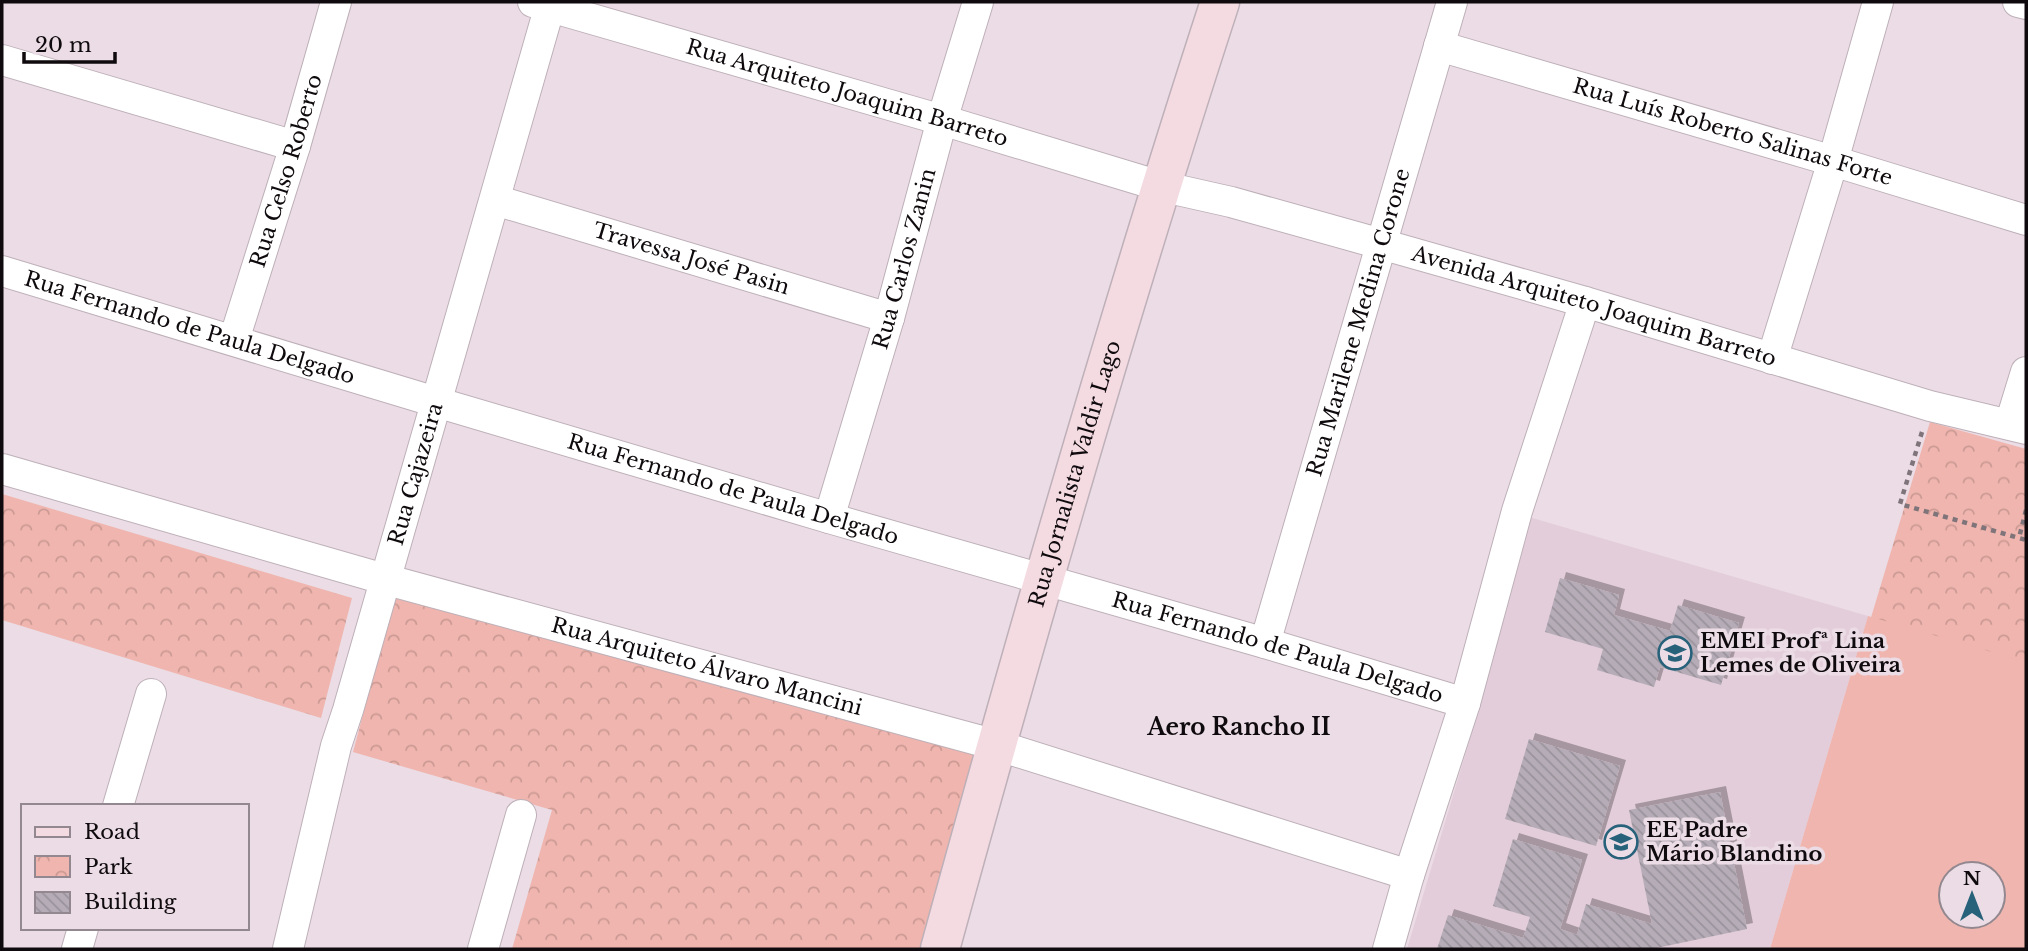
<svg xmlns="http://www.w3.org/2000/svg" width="2028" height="951" font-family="'Libre Baskerville',serif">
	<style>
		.built { fill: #e3cdda }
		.park { fill: url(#park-crowns); fill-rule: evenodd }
		.pitch { fill: #efb5ae; fill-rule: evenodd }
		.building { fill: url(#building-back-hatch); filter: url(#shadow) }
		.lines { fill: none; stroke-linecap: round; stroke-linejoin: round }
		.street-casing { stroke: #beb0b8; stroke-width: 32 }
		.secondary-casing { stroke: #beb0b8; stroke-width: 41 }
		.path { stroke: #7e747a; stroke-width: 4.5; stroke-dasharray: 5 5; stroke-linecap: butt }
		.street { stroke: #fff; stroke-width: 30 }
		.secondary { stroke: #f4dae1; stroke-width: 38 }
		.labels { text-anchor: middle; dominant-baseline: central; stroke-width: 7; stroke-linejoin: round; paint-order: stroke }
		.street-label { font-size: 21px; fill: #0f0a0d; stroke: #ebdce5 }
		.poi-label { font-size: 21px; font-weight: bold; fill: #0f0a0d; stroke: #ebdce5; text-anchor: start }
		.neighbourhood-label { font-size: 23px; font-weight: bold; fill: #0f0a0d; stroke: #ebdce5 }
	</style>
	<defs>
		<pattern id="park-crowns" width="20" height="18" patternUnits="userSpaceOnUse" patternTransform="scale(1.75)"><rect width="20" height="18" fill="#efb5ae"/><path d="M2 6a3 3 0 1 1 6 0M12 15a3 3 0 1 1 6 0" fill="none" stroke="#cc9a94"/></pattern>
		<pattern id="building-back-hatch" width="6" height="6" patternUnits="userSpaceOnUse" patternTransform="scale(1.75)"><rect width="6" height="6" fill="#b5acb7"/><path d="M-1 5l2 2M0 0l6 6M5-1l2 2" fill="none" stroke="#9a939c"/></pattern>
		<filter id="shadow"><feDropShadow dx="6" dy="-6" stdDeviation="0" flood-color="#0004"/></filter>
	</defs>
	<rect width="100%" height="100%" fill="#ebdce5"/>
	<!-- built -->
	<path class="built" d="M1529,517L1868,616L1770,949H1407L1476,719Z"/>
	<!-- park -->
	<path class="park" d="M1930,422L2026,449V949H1771ZM1951,874H1993V916H1951Z
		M2,494L352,598L321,718L2,620Z
		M394,598L982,751L925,949H512L552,810L353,752Z"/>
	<!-- pitch -->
	<path class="pitch" d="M1868,616L2026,662V949H1770ZM1951,874H1993V916H1951Z"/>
	<!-- building -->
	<path class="building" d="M1560,578L1619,595L1614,615L1670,631L1678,605L1739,623L1721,685L1660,667L1654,687L1597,670L1603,649L1545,632Z
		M1529,739L1620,766L1596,846L1505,819Z
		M1720,792L1747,929L1652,949H1437L1448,915L1523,938L1530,917L1493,906L1513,839L1582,860L1560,929L1577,935L1586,904L1652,924L1629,810Z"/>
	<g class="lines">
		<defs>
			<g id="street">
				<path id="s1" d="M533,2L942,120L1160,186L1231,202L1381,244L1585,302L1930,406L2026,429"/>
				<path d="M2018,2L2026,4"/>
				<path id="s2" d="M1439,46L1833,161L2026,220"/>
				<path d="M2,60L295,146"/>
				<path id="s3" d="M495,200L889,318"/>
				<path id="s4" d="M2,271L436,402L829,518L1265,643L1465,703"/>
				<path id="s5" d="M234,340L295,146L336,2"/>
				<path d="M1772,359L1833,161L1878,2"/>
				<path d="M2010,424L2026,372"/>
				<path id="s6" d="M2,469L384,579L996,745L1409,875"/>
				<path id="s7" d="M829,518L889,318L942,120L978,2"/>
				<path id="s8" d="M1265,643L1452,2"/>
				<path d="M118,806L151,694"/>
				<path d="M77,949L83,928"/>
				<path id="s9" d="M288,949L336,746L348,710L551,2"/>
				<path d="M483,949L521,815"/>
				<path d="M1388,949L1409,875L1465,703L1517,511L1585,302"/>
			</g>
			<g id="secondary">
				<path id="s10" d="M940,949C1027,632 1118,315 1220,2"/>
			</g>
		</defs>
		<!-- street casing -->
		<use href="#street" class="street-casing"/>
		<!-- secondary casing -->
		<use href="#secondary" class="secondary-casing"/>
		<!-- path -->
		<path class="path" d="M1922,432L1900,504L2019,538
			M2026,510L2019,538L2026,540"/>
		<!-- street -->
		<use href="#street" class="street"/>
		<!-- secondary -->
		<use href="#secondary" class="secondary"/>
	</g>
	<!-- icons -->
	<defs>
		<symbol id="school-ring" viewBox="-11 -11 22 22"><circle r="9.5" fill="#ebdce5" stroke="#27617a" stroke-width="1.5"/><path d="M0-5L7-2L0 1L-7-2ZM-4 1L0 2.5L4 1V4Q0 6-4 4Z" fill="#27617a"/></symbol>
	</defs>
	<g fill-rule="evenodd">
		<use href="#school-ring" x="1656" y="634" width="38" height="38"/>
		<use href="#school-ring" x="1602" y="823" width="38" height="38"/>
	</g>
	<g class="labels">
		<!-- street labels -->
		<g class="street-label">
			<text stroke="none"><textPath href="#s1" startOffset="327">Rua Arquiteto Joaquim Barreto</textPath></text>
			<text stroke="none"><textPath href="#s2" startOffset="306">Rua Luís Roberto Salinas Forte</textPath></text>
			<text stroke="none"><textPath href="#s5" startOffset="177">Rua Celso Roberto</textPath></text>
			<text stroke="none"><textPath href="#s3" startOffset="205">Travessa José Pasin</textPath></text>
			<text stroke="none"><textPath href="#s7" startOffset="270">Rua Carlos Zanin</textPath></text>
			<text stroke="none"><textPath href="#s1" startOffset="1104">Avenida Arquiteto Joaquim Barreto</textPath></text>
			<text stroke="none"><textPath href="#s8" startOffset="334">Rua Marilene Medina Corone</textPath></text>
			<text stroke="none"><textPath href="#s4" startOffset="196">Rua Fernando de Paula Delgado</textPath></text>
			<text stroke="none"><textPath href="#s9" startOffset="492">Rua Cajazeira</textPath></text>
			<text stroke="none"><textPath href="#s10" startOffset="494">Rua Jornalista Valdir Lago</textPath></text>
			<text stroke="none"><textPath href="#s4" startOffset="763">Rua Fernando de Paula Delgado</textPath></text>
			<text stroke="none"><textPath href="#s4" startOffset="1330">Rua Fernando de Paula Delgado</textPath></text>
			<text stroke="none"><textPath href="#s6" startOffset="732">Rua Arquiteto Álvaro Mancini</textPath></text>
		</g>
		<!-- poi labels -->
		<g class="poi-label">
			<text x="1700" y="641">EMEI Profª Lina<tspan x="1700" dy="24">Lemes de Oliveira</tspan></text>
			<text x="1646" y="830">EE Padre<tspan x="1646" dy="24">Mário Blandino</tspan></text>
		</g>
		<!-- neighbourhood labels -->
		<g class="neighbourhood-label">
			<text x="1239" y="727">Aero Rancho II</text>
		</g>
	</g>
	<!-- border -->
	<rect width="2028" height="951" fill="none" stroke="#0f0a0d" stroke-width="7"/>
	<!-- legend -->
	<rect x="21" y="804" width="228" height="126" fill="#ebdce5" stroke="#93888f" stroke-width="2"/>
	<rect x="35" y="827" width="35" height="10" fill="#f4dae1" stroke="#93888f" stroke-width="2"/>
	<text x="84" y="839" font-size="21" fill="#0f0a0d">Road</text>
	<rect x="35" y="856" width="35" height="21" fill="url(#park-crowns)" stroke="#93888f" stroke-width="2"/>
	<text x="84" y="874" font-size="21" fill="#0f0a0d">Park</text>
	<rect x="35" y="892" width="35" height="21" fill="url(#building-back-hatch)" stroke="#93888f" stroke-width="2"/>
	<text x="84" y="909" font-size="21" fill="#0f0a0d">Building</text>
	<!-- north arrow -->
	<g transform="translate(1972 895)"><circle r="33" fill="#ebdce5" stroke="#93888f" stroke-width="2"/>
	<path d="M0-5L12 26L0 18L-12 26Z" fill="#27617a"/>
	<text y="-10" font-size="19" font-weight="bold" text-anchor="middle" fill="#0f0a0d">N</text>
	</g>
	<!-- scale -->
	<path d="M24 52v10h91v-10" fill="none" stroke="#0f0a0d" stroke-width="3.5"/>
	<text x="35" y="52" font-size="21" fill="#0f0a0d" stroke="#ebdce5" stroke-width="5" paint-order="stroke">20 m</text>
</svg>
